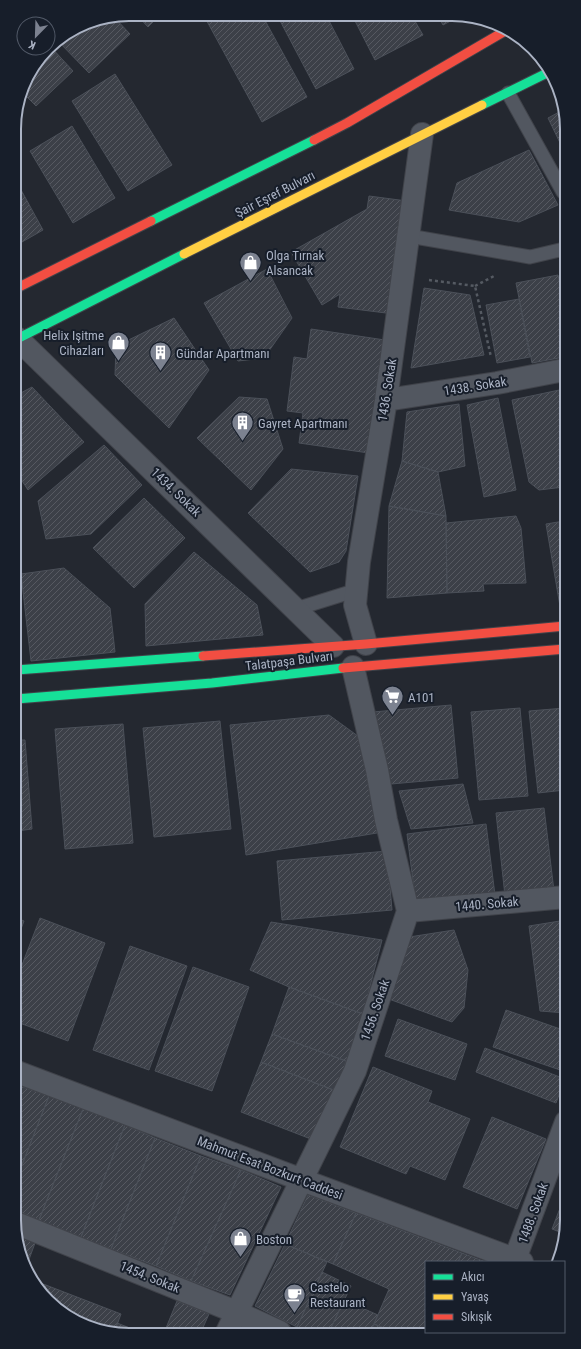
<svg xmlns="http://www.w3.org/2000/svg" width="581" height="1349" font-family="'Roboto Condensed',sans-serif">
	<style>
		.building { fill: url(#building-hatch); stroke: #4b5059 }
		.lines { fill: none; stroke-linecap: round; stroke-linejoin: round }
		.lane-casing { stroke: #40434a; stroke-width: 15 }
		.street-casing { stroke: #40434a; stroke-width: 24 }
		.fast-casing { stroke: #40434a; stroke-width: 11 }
		.slow-casing { stroke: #40434a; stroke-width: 11 }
		.jam-casing { stroke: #40434a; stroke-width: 11 }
		.path { stroke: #555a62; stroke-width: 2.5; stroke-dasharray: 3 3; stroke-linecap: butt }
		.lane { stroke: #525760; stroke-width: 13 }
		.street { stroke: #525760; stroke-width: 22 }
		.fast { stroke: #16e098; stroke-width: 9 }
		.slow { stroke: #ffcf43; stroke-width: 9 }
		.jam { stroke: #f24e42; stroke-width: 9 }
		.labels { text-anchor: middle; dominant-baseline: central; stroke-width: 4; stroke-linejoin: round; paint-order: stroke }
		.street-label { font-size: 13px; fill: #abb3c4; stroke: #171e2a }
		.poi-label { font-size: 13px; fill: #abb3c4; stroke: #171e2a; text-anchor: start }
		.rim { fill: none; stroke: #abb3c4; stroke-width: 2 }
	</style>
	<defs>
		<pattern id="building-hatch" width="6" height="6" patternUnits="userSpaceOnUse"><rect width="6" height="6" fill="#3c4048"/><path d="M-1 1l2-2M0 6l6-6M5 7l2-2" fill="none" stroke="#565961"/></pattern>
	</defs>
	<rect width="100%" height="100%" fill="#242830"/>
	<!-- building -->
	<path class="building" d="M136,14H161L148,27Z
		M203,14L262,15L307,97L262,122Z
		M277,15H326L354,69L316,89Z
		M352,15L412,16L423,35L375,60Z
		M438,16H460L443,25Z
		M114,17L130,34L89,73L57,40L85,23Z
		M50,46L73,71L36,106L22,92L26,78Z
		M115,74L172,165L128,191L72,101Z
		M563,110V149L548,118Z
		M72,126L115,198L73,223L30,151Z
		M529,150L558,205L519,222L449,210L457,183Z
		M14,177L43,230L15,246Z
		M369,196L407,201L394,314L338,307L340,294L322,305L291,252L367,209Z
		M267,269L292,318L264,358L238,361L204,303Z
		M558,275L564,305V357L532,363L516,283Z
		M564,284V305L560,285Z
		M424,288L470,295L484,355L411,368Z
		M519,299L530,357L497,363L486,305Z
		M174,318L209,370L169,428L115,375L116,346Z
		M311,329L385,340L369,453L299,443L303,413L287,411L294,357L307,359Z
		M32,387L84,442L28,490L15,470V396Z
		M564,389V487L539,490L529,482L512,400Z
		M239,397L267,399L283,449L251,490L197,438Z
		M498,398L516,490L484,497L467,405Z
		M459,404L465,466L438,472L402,461L407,412Z
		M104,445L142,485L91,534L46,539L38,501Z
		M402,461L438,472L446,516L389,506Z
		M291,469L358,476L346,551L339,562L310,572L248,513Z
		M144,498L185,538L134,588L93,548Z
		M389,506L446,516L447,593L387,598Z
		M516,516L521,528L526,583L483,584L484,591L447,593L446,523Z
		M564,521L565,617L562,618L546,524Z
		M194,552L257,605L263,635L146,646L145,604Z
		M64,568L110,608L115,652L31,661L21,574Z
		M16,604L21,654H16Z
		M451,705L458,778L380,785L373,712Z
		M520,708L528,796L479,800L471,712Z
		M565,708V790L538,793L529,711Z
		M329,715L362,739L377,833L246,855L230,725Z
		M220,721L231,829L154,837L143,728Z
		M123,724L133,843L65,849L55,729Z
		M16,740H25L32,829L17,831Z
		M463,784L473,823L411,829L399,791Z
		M544,808L554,891L505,896L496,813Z
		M486,824L495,895L416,905L407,834Z
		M565,846L566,894L561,847Z
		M387,851L392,910L282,920L277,861Z
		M17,918L24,921L17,940Z
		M40,918L105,943L68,1041L17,1022V978Z
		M566,920V1013L540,1011L529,926Z
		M271,922L382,940L363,1014L289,987L250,970Z
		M454,930L468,970L464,1008L452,1022L386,998L409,937Z
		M130,946L187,966L149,1070L93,1050Z
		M193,967L249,987L212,1091L155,1071Z
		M289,987L363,1014L346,1061L272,1034Z
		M506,1010L566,1031V1061L563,1071L493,1047Z
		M398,1019L467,1044L455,1080L385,1056Z
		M272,1034L346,1061L336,1091L261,1062Z
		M485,1048L565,1079L556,1103L476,1072Z
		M261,1062L336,1091L316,1141L241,1112Z
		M373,1067L432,1091L428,1102L470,1119L445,1180L410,1166L406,1174L340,1147Z
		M17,1085L49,1096L18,1175Z
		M49,1096L83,1109L39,1220L18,1211V1175Z
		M83,1109L125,1125L81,1237L39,1220Z
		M492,1117L546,1139L517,1209L463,1187Z
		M125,1125L155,1138L111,1249L81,1237Z
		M155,1138L201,1156L156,1266L111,1249Z
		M201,1156L241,1170L191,1281L156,1266Z
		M241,1170L281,1187L230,1295L191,1281Z
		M567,1190V1228L565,1234L552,1229Z
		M308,1195L356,1213L333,1264L285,1244Z
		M356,1213L462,1253L458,1262H426V1331H392L374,1324L389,1289L333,1264Z
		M18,1236L35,1243L27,1265L18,1250Z
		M285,1244L327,1262L297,1327L255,1306Z
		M462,1253L486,1262H458Z
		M322,1272L351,1286L329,1332H307L297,1327Z
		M38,1282L121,1314L114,1333H107L53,1306Z
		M344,1300L378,1315L370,1332H329Z
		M177,1301L209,1314L201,1332L164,1333Z
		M117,1323L143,1333H114Z
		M374,1324L392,1331L370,1332Z"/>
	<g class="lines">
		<defs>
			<path id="lane" d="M508,93L563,192
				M409,236L530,257L564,249
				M296,609L357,590"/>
			<path id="street" d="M18,339L333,646
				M386,400L497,383L564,370
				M366,644L355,605L359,562L386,400L422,134
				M408,911L566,897
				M17,1072L302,1180L522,1262
				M18,1224L236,1312L280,1332
				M515,1259L566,1122
				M227,1332L355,1071L408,911L386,820L377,770L353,667"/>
			<path id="fast" d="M482,105L547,73
				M151,221L314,140
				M15,340L184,254
				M16,670L203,656
				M16,699L212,683L343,668"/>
			<path id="slow" d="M184,254L482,105"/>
			<path id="jam" d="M314,140L347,123L505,31
				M15,289L151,221
				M203,656L366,644L565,626
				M343,668L565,649"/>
		</defs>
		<!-- lane casing -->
		<use href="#lane" class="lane-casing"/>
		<!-- street casing -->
		<use href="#street" class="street-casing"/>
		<!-- fast casing -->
		<use href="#fast" class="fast-casing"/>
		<!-- slow casing -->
		<use href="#slow" class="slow-casing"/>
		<!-- jam casing -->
		<use href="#jam" class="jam-casing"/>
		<!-- path -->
		<path class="path" d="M429,280L475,286L491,357
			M475,286L496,275"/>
		<!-- lane -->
		<use href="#lane" class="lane"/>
		<!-- street -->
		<use href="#street" class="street"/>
		<!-- fast -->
		<use href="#fast" class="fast"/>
		<!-- slow -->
		<use href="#slow" class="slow"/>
		<!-- jam -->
		<use href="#jam" class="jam"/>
	</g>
	<!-- icons -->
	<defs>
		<symbol id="shop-pin" viewBox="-11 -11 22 30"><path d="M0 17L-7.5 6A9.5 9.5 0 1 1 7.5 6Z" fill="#7c8290" stroke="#171e2a"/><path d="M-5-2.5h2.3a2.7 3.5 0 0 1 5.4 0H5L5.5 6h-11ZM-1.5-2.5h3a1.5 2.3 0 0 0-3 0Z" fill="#fff"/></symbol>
		<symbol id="building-pin" viewBox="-11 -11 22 30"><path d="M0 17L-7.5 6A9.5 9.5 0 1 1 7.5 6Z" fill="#7c8290" stroke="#171e2a"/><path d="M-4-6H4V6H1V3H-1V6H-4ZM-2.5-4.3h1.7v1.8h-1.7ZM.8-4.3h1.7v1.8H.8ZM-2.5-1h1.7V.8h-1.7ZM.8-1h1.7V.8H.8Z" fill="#fff"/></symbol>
		<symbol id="supermarket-pin" viewBox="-11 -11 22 30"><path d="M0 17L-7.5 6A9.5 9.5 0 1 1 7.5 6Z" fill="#7c8290" stroke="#171e2a"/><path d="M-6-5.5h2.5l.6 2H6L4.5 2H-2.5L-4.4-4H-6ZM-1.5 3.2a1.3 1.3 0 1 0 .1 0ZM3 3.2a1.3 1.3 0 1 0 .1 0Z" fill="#fff"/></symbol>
		<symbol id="cafe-pin" viewBox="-11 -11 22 30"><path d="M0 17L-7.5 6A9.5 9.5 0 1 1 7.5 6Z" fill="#7c8290" stroke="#171e2a"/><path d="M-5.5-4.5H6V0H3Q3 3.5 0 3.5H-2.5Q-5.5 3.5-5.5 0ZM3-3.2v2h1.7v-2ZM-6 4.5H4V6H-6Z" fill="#fff"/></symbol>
	</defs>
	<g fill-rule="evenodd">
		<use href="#shop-pin" x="238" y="250" width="25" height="34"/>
		<use href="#shop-pin" x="106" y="330" width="25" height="34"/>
		<use href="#building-pin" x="148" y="340" width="25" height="34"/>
		<use href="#building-pin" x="230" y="410" width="25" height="34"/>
		<use href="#supermarket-pin" x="380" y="684" width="25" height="34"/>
		<use href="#shop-pin" x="228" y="1226" width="25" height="34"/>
		<use href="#cafe-pin" x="282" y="1282" width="25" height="34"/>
	</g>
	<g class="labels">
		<!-- street labels -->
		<g class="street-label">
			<text transform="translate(275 194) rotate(-27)">Şair Eşref Bulvarı</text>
			<text transform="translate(475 386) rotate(-9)">1438. Sokak</text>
			<text transform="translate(387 390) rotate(-81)">1436. Sokak</text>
			<text transform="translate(176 492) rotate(44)">1434. Sokak</text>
			<text transform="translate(289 661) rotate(-7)">Talatpaşa Bulvarı</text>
			<text transform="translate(487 904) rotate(-5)">1440. Sokak</text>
			<text transform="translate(375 1010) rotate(-71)">1456. Sokak</text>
			<text transform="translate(270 1168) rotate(21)">Mahmut Esat Bozkurt Caddesi</text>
			<text transform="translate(533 1213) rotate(-70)">1488. Sokak</text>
			<text transform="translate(150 1277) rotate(22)">1454. Sokak</text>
		</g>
		<!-- poi labels -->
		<g class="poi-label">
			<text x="266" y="255">Olga Tırnak<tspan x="266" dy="15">Alsancak</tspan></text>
			<text x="104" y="335" text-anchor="end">Helix Işitme<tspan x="104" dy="15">Cihazları</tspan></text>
			<text x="176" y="353">Gündar Apartmanı</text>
			<text x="258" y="423">Gayret Apartmanı</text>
			<text x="408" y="697">A101</text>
			<text x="256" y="1239">Boston</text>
			<text x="310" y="1287">Castelo<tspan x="310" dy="15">Restaurant</tspan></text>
		</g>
	</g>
	<!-- crop -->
	<path d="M0 0H581V1349H0ZM129 21H452A108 108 0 0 1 560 129V1220A108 108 0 0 1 452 1328H129A108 108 0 0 1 21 1220V129A108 108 0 0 1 129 21Z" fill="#171e2a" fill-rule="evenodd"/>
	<path class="rim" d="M129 21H452A108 108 0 0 1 560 129V1220A108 108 0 0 1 452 1328H129A108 108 0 0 1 21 1220V129A108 108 0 0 1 129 21Z"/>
	<!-- legend -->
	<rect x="425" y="1261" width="140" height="72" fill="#171e2a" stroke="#525a68"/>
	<rect x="433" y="1274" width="20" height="6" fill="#16e098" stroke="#525a68"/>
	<text x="461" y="1281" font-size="12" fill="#abb3c4">Akıcı</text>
	<rect x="433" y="1294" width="20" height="6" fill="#ffcf43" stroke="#525a68"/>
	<text x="461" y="1301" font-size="12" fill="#abb3c4">Yavaş</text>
	<rect x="433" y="1314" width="20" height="6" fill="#f24e42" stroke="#525a68"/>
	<text x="461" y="1321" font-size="12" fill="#abb3c4">Sıkışık</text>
	<!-- north arrow -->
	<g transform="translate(36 36) rotate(203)"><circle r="19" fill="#171e2a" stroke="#525a68"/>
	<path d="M0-3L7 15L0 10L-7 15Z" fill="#7c8290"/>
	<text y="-6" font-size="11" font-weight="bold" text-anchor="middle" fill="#abb3c4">K</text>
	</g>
</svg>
